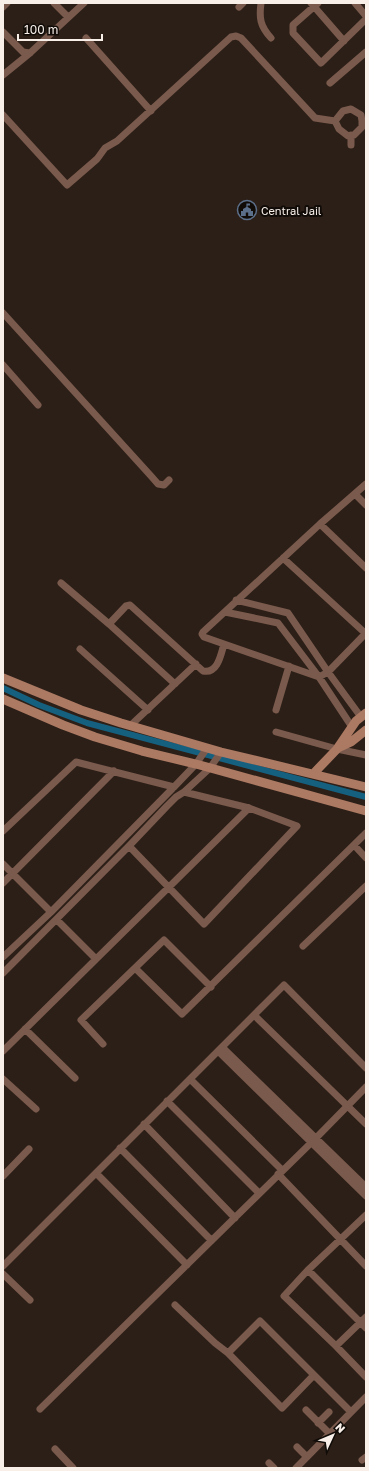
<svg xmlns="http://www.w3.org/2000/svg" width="369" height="1471" font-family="'Golos Text',sans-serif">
  <rect width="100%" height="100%" fill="#2c1f17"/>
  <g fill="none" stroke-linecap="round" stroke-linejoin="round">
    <path stroke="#16607f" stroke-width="6" d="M3,688L39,705L87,723L366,797"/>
    <path stroke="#7a5a4d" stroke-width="7" d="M54,3L68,17
      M261,3C259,18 260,26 271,38
      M311,3L344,41
      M318,3L293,25V33L321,63L366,19
      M355,3L366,16
      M3,7L7,3
      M239,7L243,3
      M3,32L23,52L30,53
      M86,38L151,111
      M3,75L30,53L84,3
      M330,83L366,52
      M3,115L67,185L97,159L105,148L117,141L231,37L236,36L241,38L315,118L335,121L343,111L351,109L361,115L362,121V127L354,135L348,136L339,129L335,121
      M351,145V135
      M3,313L151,476L158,484L164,485L169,480
      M3,365L38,405
      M366,484L320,524L203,632L202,634L204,637L319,677L328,672L366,633
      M355,494L366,505
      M320,524L366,568
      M283,558L365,633
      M61,583L109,624L175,684
      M236,600L288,613L328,672L361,717
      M225,612L278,623L319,677L352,727
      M109,624L126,606L130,605L203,671C218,674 221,654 224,644
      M80,649L148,710
      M276,710L289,666
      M131,725L196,664
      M276,732L337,749L366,755
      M3,831L76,762L174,787
      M354,845L366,858
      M129,846L204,924L297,826L249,808L184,792
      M3,864L51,912
      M3,883L114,771
      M57,920L96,959
      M303,946L366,886
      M3,957L51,912L174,787L196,764L207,748
      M135,968L182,1014L366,833
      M3,973L129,846L167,806L176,797L184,792L210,768L221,752
      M254,1015L366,1124
      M25,1029L75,1078
      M103,1044L81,1020L164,940L211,987
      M222,1047L366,1187
      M3,1051L249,808
      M218,1051L366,1196
      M3,1079L36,1109
      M190,1079L282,1170
      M167,1101L259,1193
      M144,1124L235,1218
      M120,1148L211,1240
      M96,1173L187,1265
      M278,1174L366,1266
      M3,1176L29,1149
      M366,1215L308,1270L284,1296L336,1346L366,1317
      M3,1266L284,985L366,1068
      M308,1270L366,1328
      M3,1274L30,1300
      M175,1305L215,1343L228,1353
      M336,1346L366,1377
      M314,1375L282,1408L228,1353L260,1321L351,1412
      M40,1409L317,1137L366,1087
      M306,1410L330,1434
      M318,1423L329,1412
      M297,1447L307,1457
      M55,1449L73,1468
      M362,1460L366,1457
      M269,1463L274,1468
      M296,1468L366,1397"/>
    <path stroke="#ac7963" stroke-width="9" d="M3,678L81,710L121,723L221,752L366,787
      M3,699L63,725L95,737L142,751L196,764L366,811
      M338,748L351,742L366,730
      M314,773L337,749L356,721L366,713"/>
  </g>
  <defs>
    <g id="civic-ring" transform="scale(1)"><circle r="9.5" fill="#100b07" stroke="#5c6f8a" stroke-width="1.5"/><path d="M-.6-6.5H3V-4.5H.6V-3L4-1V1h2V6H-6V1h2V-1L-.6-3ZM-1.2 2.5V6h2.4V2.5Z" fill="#5c6f8a"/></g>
  </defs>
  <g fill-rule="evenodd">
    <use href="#civic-ring" x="247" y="210"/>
  </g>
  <g text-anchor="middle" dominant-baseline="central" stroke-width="4" stroke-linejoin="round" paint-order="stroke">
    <g font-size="11" fill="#f8efe9" stroke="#100b07" text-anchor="start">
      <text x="261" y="210">Central Jail</text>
    </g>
  </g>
  <rect width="369" height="1471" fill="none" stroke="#f8efe9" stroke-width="8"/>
  <g transform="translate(333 1435) rotate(46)" stroke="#100b07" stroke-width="3" paint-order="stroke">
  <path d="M0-3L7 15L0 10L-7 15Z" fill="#f8efe9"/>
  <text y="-6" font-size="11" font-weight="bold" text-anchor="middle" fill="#f8efe9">N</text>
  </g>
  <path d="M18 34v6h84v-6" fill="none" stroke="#f8efe9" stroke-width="2"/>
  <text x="24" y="34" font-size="12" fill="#f8efe9" stroke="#100b07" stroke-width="3" paint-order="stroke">100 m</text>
</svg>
